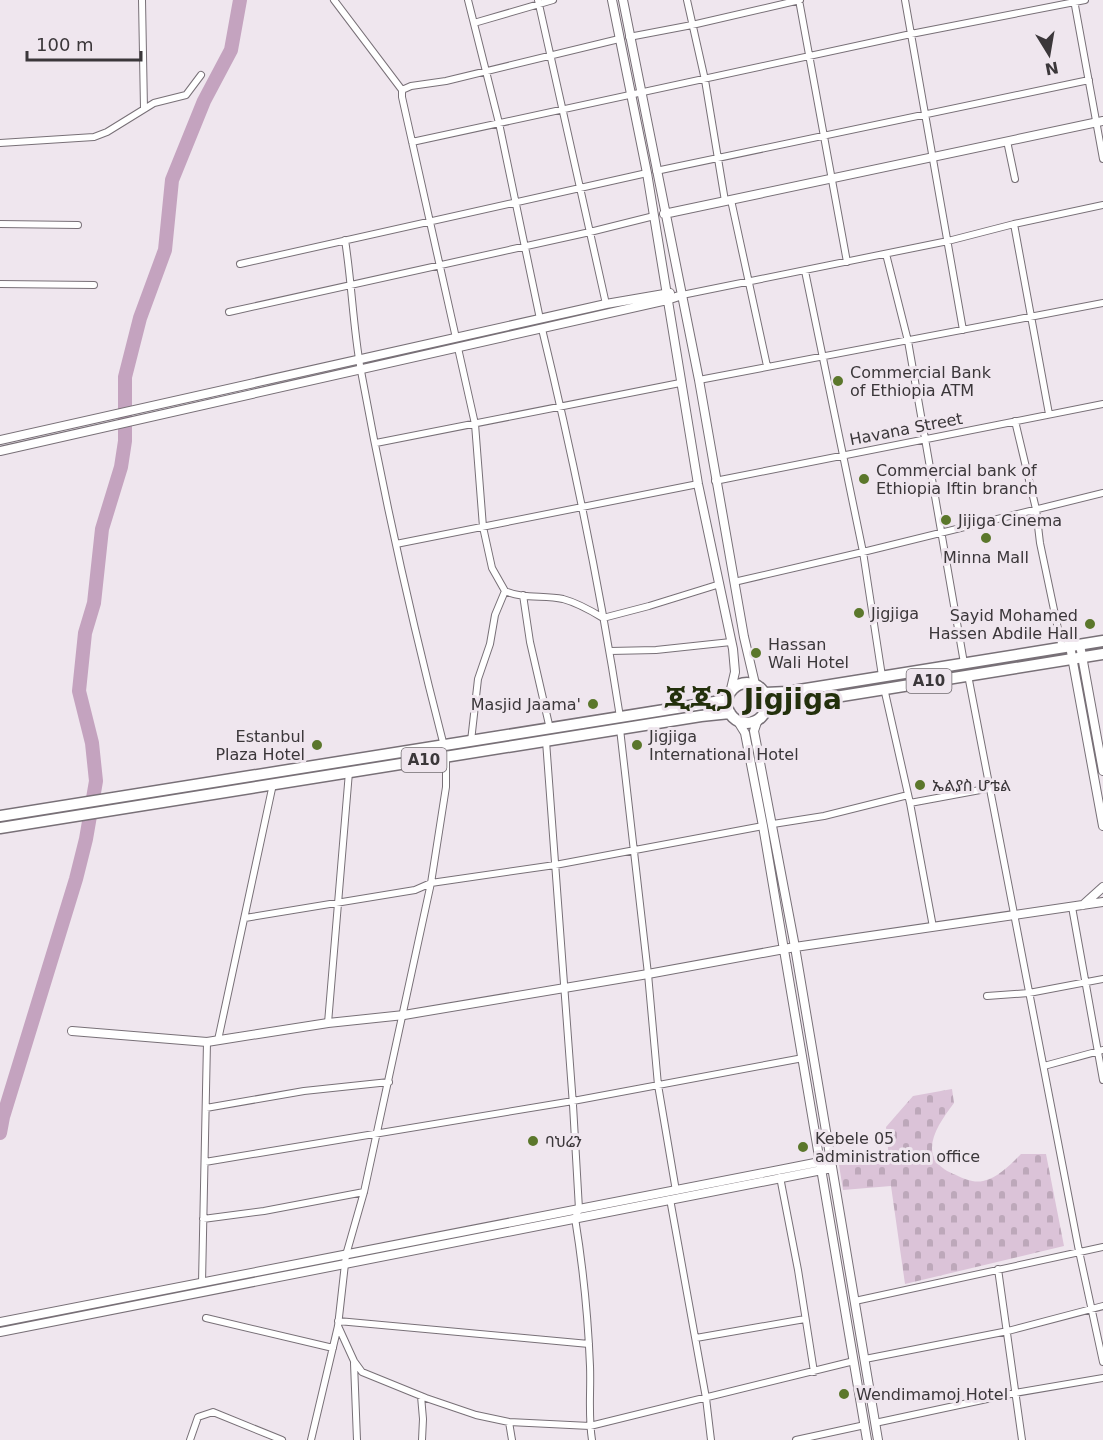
<svg xmlns="http://www.w3.org/2000/svg" width="1103" height="1440" font-family="'DejaVu Sans','Noto Sans Ethiopic',sans-serif">
  <defs>
    <pattern id="cemetery-stones" width="16" height="16" patternUnits="userSpaceOnUse" patternTransform="scale(1.5)"><rect width="16" height="16" fill="#dbc3d8"/><path d="M2 7V4a2 2 0 0 1 4 0v3zM10 15v-3a2 2 0 0 1 4 0v3z" fill="#bda8ba"/></pattern>
  </defs>
  <rect width="100%" height="100%" fill="#efe6ee"/>
  <path fill="url(#cemetery-stones)" d="M952,1089L954,1103C935,1128 915,1159 956,1175C964,1179 974,1183 983,1181C998,1178 1011,1164 1021,1154H1046L1064,1246L905,1284L891,1186L843,1190L839,1165L889,1159L886,1127L913,1096Z"/>
  <g fill="none" stroke-linecap="round" stroke-linejoin="round">
    <path stroke="#c4a3bf" stroke-width="14" d="M0,1133L3,1117L76,879L86,839L96,781L92,743L79,691L85,633L94,603L102,529L121,467L125,441V377L140,318L165,250L172,180L204,101L231,50L240,0"/>
    <g stroke="#787077" stroke-width="8">
      <path id="street" d="M142,0L144,109
        M334,0L402,90V97L456,338
        M468,0L499,123L540,319
        M538,0L606,304
        M687,0L705,80L725,201
        M799,0L847,262
        M905,0L963,330
        M1074,0L1103,159
        M474,23L553,0
        M629,37L692,25L800,0
        M402,90L411,86L446,81L619,39
        M1007,141L1015,179
        M412,142L911,34L1085,0
        M0,143L94,137L107,132L154,103L186,95L201,75
        M656,171L1089,80
        M731,200L767,366
        M0,224L78,225
        M1014,224L1049,414
        M345,240C352,284 353,328 361,371C384,497 412,622 444,746
        M886,254L908,341L964,663
        M240,264L647,173
        M805,271L863,552L882,676
        M0,284L94,285
        M682,295L948,241L1014,224L1103,205
        M229,312L590,232L654,216
        M542,329C573,457 600,587 620,717
        M458,348L475,424L483,527L492,568L505,591C522,599 544,595 563,599C578,603 590,610 603,618L649,606L720,584
        M699,380L1103,303
        M1015,421L1036,509L1040,543L1062,648
        M376,443L680,383
        M715,481L1103,404
        M396,544L698,484
        M734,582L863,552L1103,493
        M523,595L530,642L550,729
        M610,651L656,650L731,642
        M968,675L1079,1251L1103,1362
        M884,688L910,803L933,927
        M620,729L648,974L658,1085L676,1191
        M471,741L478,679L490,644L495,615L505,591
        M546,741L573,1105L579,1209L575,1218C583,1267 588,1316 590,1366C591,1391 588,1415 592,1440
        M910,803L991,788
        M773,824L824,816L908,795
        M1072,907L1103,1080
        M245,918L415,890L431,883L555,865L763,826
        M987,996L1029,993L1103,979
        M328,1023L349,772
        M218,1040L273,784
        M1044,1066L1103,1050
        M206,1108L304,1091L389,1082
        M205,1162L573,1101L803,1058
        M780,1177L798,1270L814,1372
        M670,1199L706,1398L711,1440
        M203,1219L264,1211L364,1192
        M998,1269L1022,1440
        M202,1283L207,1042
        M855,1301L1103,1247
        M206,1318L333,1348
        M338,1321L589,1344
        M338,1326L354,1361L362,1372L426,1398L476,1415L509,1422L590,1426L854,1361
        M696,1338L805,1319
        M865,1359L1008,1331L1103,1306
        M354,1363L357,1440
        M421,1396L423,1419L422,1440
        M509,1422L512,1440
        M875,1423L1015,1393L1103,1378
        M190,1440L198,1417L213,1412L282,1440
        M311,1440L338,1326L346,1255L364,1192L431,883L446,787V756
        M796,1440L865,1425"/>
    </g>
    <g stroke="#787077" stroke-width="10">
      <path id="secondary" d="M612,0L647,173L698,484L733,649L735,672L731,689
        M623,0L699,380L744,637L755,684
        M664,214L1103,121
        M0,440L606,304L670,293
        M0,451L667,300L682,295
        M1080,645L1103,771
        M1070,646L1103,826
        M758,719L754,731L795,947L878,1440
        M737,720L745,733L763,826L867,1440
        M1083,905L1103,887
        M72,1031L207,1042L328,1023L404,1015L648,974L795,947L1103,902
        M0,1322L830,1160
        M0,1332L832,1168"/>
    </g>
    <g stroke="#787077" stroke-width="13">
      <path id="highway" d="M727 703a20 20 0 1 1 40 0a20 20 0 1 1-40 0Z
        M765,693L787,692L1103,641
        M767,708L1103,654
        M0,816L727,700
        M0,828L701,716L730,713"/>
    </g>
    <use href="#street" stroke="#fff" stroke-width="6"/>
    <use href="#secondary" stroke="#fff" stroke-width="8"/>
    <use href="#highway" stroke="#fff" stroke-width="10"/>
  </g>
  <g fill="#5b772b" stroke="#efe6ee" stroke-width="2">
    <circle cx="838" cy="381" r="6"/>
    <circle cx="864" cy="479" r="6"/>
    <circle cx="946" cy="520" r="6"/>
    <circle cx="986" cy="538" r="6"/>
    <circle cx="859" cy="613" r="6"/>
    <circle cx="1090" cy="624" r="6"/>
    <circle cx="756" cy="653" r="6"/>
    <circle cx="593" cy="704" r="6"/>
    <circle cx="317" cy="745" r="6"/>
    <circle cx="637" cy="745" r="6"/>
    <circle cx="920" cy="785" r="6"/>
    <circle cx="533" cy="1141" r="6"/>
    <circle cx="803" cy="1147" r="6"/>
    <circle cx="844" cy="1394" r="6"/>
  </g>
  <g text-anchor="middle" dominant-baseline="central" stroke-width="6" stroke-linejoin="round" paint-order="stroke">
    <g fill="#efe6ee" stroke="#716c70" stroke-width="1.5">
      <rect x="906.5" y="669" width="45" height="24" rx="4.5"/>
      <rect x="401.5" y="748" width="45" height="24" rx="4.5"/>
    </g>
    <g font-size="15" font-weight="bold" fill="#3b373a">
      <text x="929" y="681">A10</text>
      <text x="424" y="760">A10</text>
    </g>
    <g font-size="16" fill="#3b373a" stroke="#efe6ee" text-anchor="start">
      <text x="850" y="372">Commercial Bank<tspan x="850" dy="18">of Ethiopia ATM</tspan></text>
      <text x="876" y="470">Commercial bank of<tspan x="876" dy="18">Ethiopia Iftin branch</tspan></text>
      <text x="958" y="520">Jijiga Cinema</text>
      <text x="986" y="557" text-anchor="middle">Minna Mall</text>
      <text x="871" y="613">Jigjiga</text>
      <text x="1078" y="615" text-anchor="end">Sayid Mohamed<tspan x="1078" dy="18">Hassen Abdile Hall</tspan></text>
      <text x="768" y="644">Hassan<tspan x="768" dy="18">Wali Hotel</tspan></text>
      <text x="581" y="704" text-anchor="end">Masjid Jaama'</text>
      <text x="305" y="736" text-anchor="end">Estanbul<tspan x="305" dy="18">Plaza Hotel</tspan></text>
      <text x="649" y="736">Jigjiga<tspan x="649" dy="18">International Hotel</tspan></text>
      <text x="932" y="785">ኤልያስ ሆቴል</text>
      <text x="815" y="1138">Kebele 05<tspan x="815" dy="18">administration office</tspan></text>
      <text x="545" y="1141">ባህሬን</text>
      <text x="856" y="1394">Wendimamoj Hotel</text>
    </g>
    <g font-size="16" fill="#3b373a" stroke="#efe6ee">
      <text transform="translate(906 429) rotate(-11)">Havana Street</text>
    </g>
    <g font-size="28" font-weight="bold" fill="#23300c" stroke="#efe6ee">
      <text x="753" y="699">ጂጂጋ Jigjiga</text>
    </g>
  </g>
  <g transform="translate(1049 54) rotate(169)" stroke="#efe6ee" stroke-width="4.5" paint-order="stroke">
  <path d="M0-4.5L10 22L0 15L-10 22Z" fill="#3b373a"/>
  <text y="-9" font-size="16" font-weight="bold" text-anchor="middle" fill="#3b373a">N</text>
  </g>
  <path d="M27 51v9h114v-9" fill="none" stroke="#3b373a" stroke-width="3"/>
  <text x="36" y="51" font-size="18" fill="#3b373a" stroke="#efe6ee" stroke-width="4.5" paint-order="stroke">100 m</text>
</svg>
